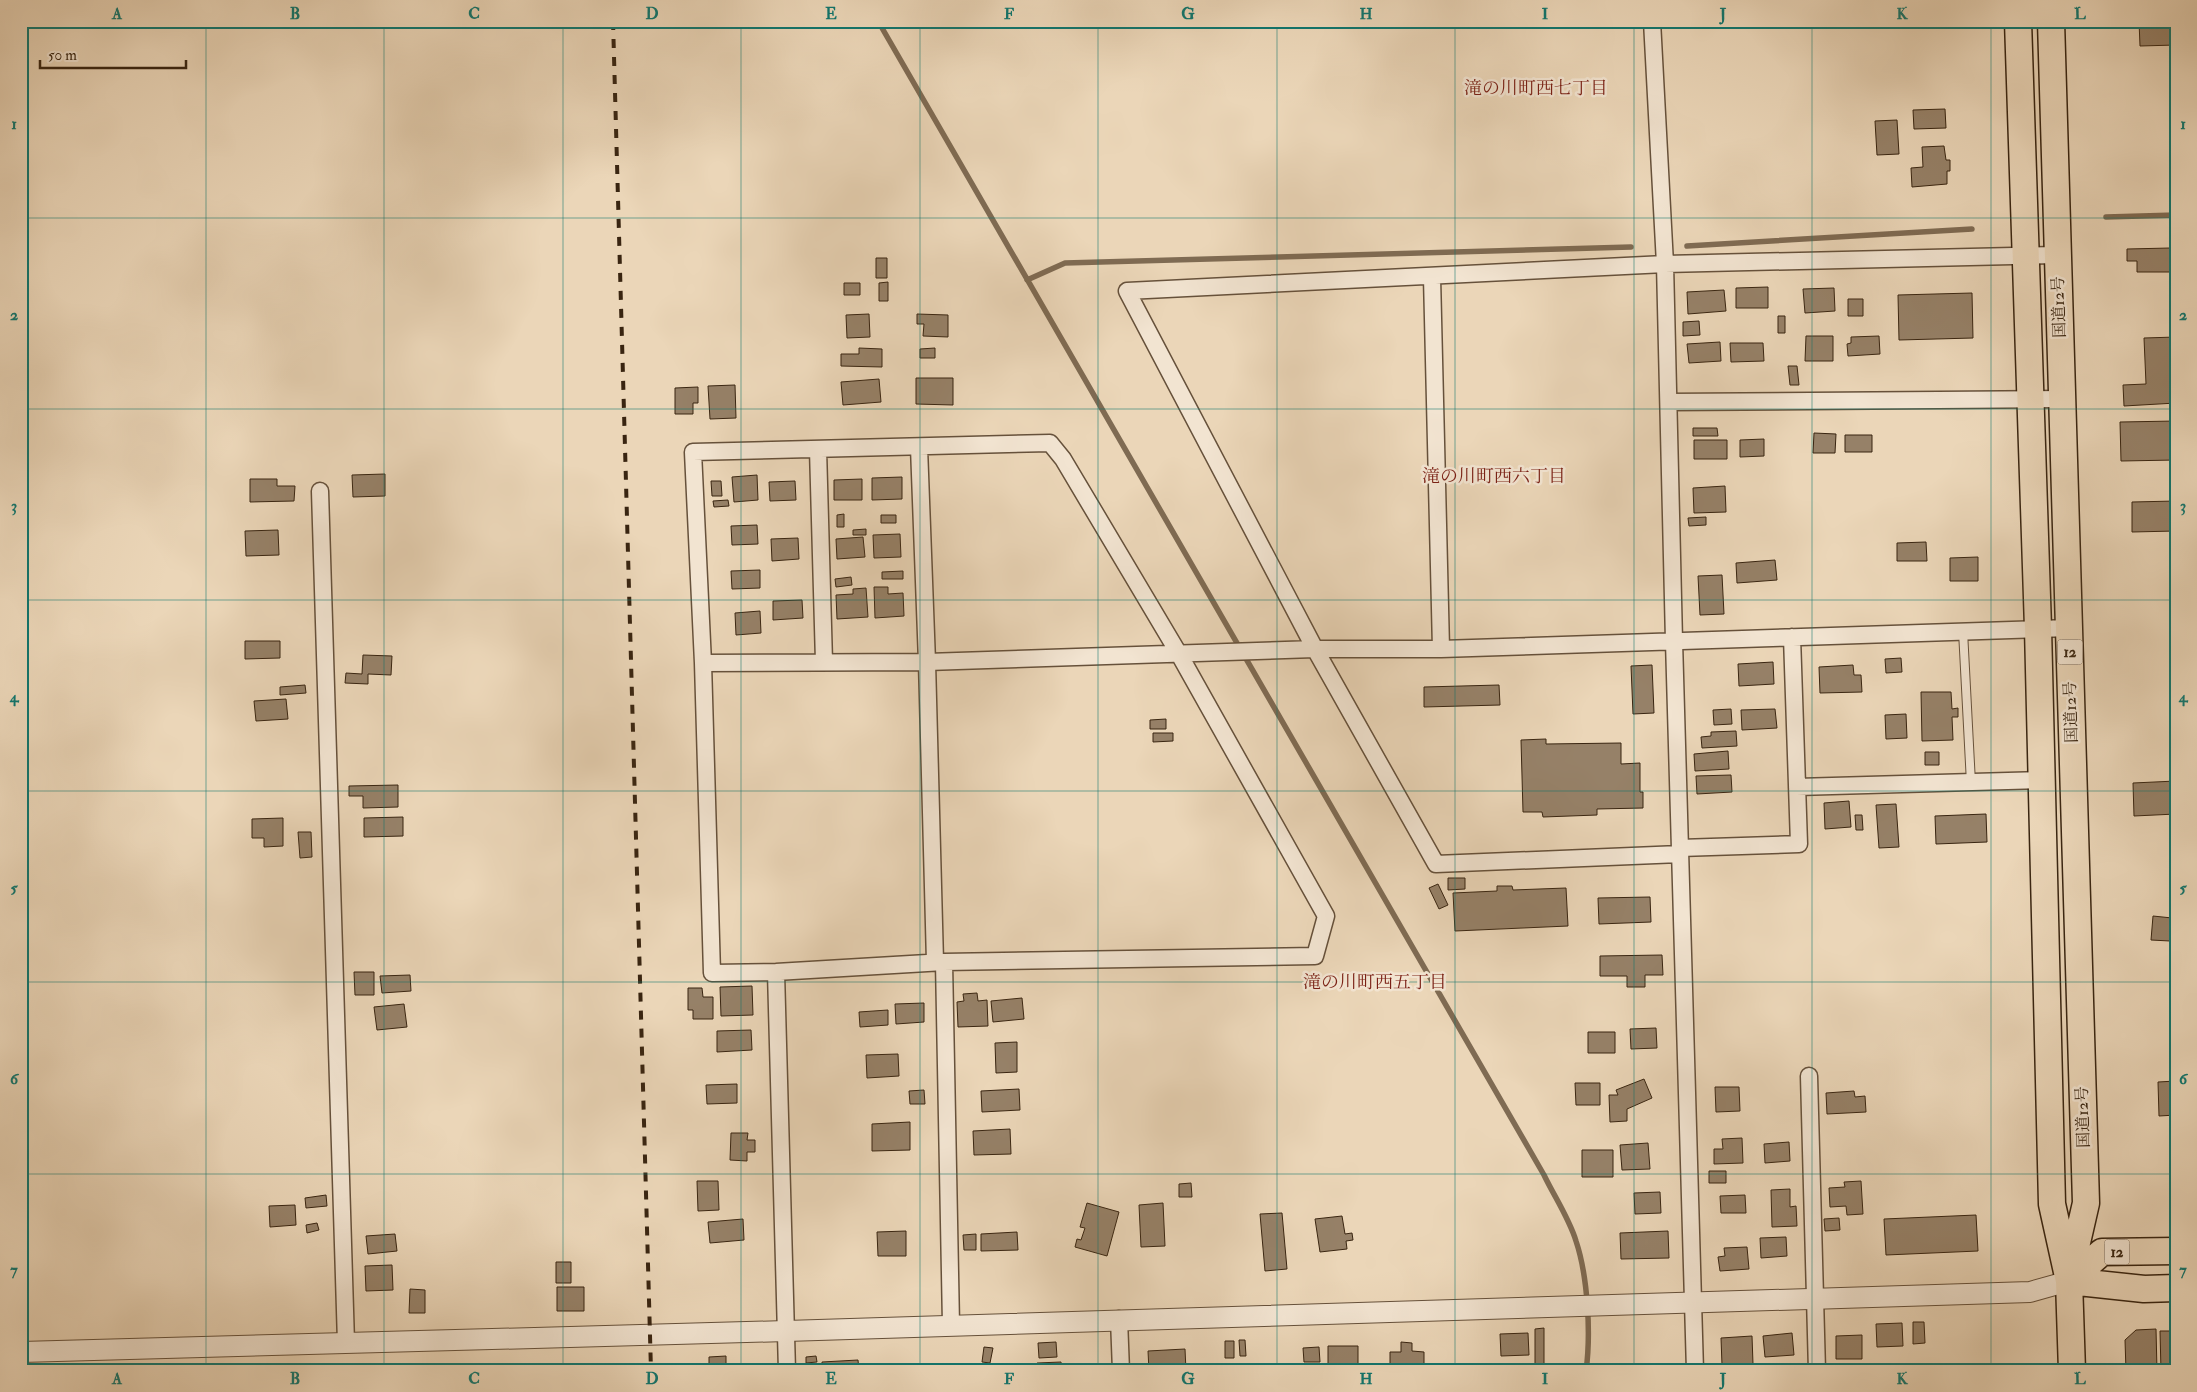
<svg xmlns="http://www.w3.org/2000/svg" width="2197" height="1392" font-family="'IM FELL Double Pica','Noto Serif JP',serif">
  <rect width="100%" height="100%" fill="#ebd6b8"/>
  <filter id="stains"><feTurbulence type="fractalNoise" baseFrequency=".004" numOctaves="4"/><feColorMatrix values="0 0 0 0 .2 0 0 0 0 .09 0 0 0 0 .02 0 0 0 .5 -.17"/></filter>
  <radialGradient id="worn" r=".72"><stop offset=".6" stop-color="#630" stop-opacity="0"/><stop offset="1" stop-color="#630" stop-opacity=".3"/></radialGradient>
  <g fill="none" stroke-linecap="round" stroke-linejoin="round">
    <path stroke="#7f6b53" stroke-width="5.5" d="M878,21L1544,1175C1554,1196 1569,1218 1576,1241C1588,1277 1591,1334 1586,1371
      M2106,217L2176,215
      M1687,246L1972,229
      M1027,280L1065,263L1631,247"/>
  </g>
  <path fill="#968168" stroke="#392511" d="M2139,21H2176V45L2140,46Z
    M1945,109L1946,128L1914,129L1913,110Z
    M1897,120L1899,154L1877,155L1875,121Z
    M1944,146L1946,160H1950V171H1947V184L1912,187L1911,168L1923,167L1922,147Z
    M2170,248V272H2137V261H2127V249Z
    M876,258H887V278H876Z
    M888,282V301H879V283Z
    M844,283H860V295H844Z
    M1768,287V308H1736V288Z
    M1834,288L1835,311L1805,313L1803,289Z
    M1724,290L1726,311L1688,314L1687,292Z
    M1972,293L1973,338L1899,340L1898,295Z
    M1848,299H1863V316H1848Z
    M869,314L870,337L847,338L846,315Z
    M917,314L948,315V337L923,336L924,324H917Z
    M1778,316H1785V333H1778Z
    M1699,321L1700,335L1683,336V322Z
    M1806,336H1833V361H1805Z
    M1879,336L1880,354L1848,356L1847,344L1851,343V337Z
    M2176,337V403L2124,406L2123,385L2146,384L2144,338Z
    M1720,342L1721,361L1689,363L1687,344Z
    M1730,343H1763L1764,361L1731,362Z
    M859,348L882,349V367L841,366V354H859Z
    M935,348V358H920V349Z
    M1788,366H1797L1799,385H1790Z
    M916,378H953V405L916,404Z
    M879,379L881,402L843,405L841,382Z
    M735,385L736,418L710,419L708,386Z
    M698,387V403H693V414H675V388Z
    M2176,421V460L2121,461L2120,422Z
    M1693,428H1717L1718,436H1693Z
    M1814,433L1836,434L1835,453H1813Z
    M1845,435H1872V452H1845Z
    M1764,439V456L1740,457V440Z
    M1694,440H1727V459H1694Z
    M385,474V496L353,497L352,475Z
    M757,475L758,500L734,502L732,477Z
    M902,477V499L872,500V478Z
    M250,479H277V486H295L294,501L250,502Z
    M862,479V500H834V480Z
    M711,481H721L722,496H712Z
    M795,481L796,500L770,501L769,482Z
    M1725,486L1726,512L1694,513L1693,488Z
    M728,500L729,506L714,507L713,501Z
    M2176,501V531L2132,532V502Z
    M844,514V527H837V515Z
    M881,515H896V523H881Z
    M1706,517V525L1689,526L1688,518Z
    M757,525L758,544L732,545L731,526Z
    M866,529V535H853V530Z
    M278,530L279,555L246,556L245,531Z
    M900,534L901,557L874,558L873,535Z
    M863,537L865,557L837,559L836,539Z
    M798,538L799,559L772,561L771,539Z
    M1926,542L1927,561H1897V543Z
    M1978,557V581H1950V558Z
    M1775,560L1777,580L1737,583L1736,563Z
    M760,570V588L732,589L731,571Z
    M903,571V579H882V572Z
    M1722,575L1724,614L1700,615L1698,576Z
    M851,577L852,585L836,587L835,579Z
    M874,587H888V594L903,593L904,616L875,618Z
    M866,588L868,617L837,619L836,595L853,594V589Z
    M802,600L803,618L773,620V601Z
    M760,611L761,633L736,635L735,613Z
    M245,641H280V658L245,659Z
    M363,655L392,656L391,675L368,674V684L345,683L346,673L362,674Z
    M1901,658L1902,672L1886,673L1885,659Z
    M1773,662L1774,684L1739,686L1738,664Z
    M1652,665L1654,713L1633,714L1631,666Z
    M1853,665L1854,675H1861L1862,692L1820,693L1819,667Z
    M305,685L306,693L280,695V687Z
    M1499,685L1500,705L1424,707V687Z
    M1921,692H1951L1952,709L1958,708V717H1952L1953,740L1922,741Z
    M286,699L288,719L256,721L254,701Z
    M1731,709L1732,724L1714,725L1713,710Z
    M1775,709L1777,728L1742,730L1741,710Z
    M1906,714L1907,738L1886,739L1885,715Z
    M1166,719V729H1150V720Z
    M1736,731L1737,746L1702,748L1701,737L1711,736V732Z
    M1153,733H1173V741L1153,742Z
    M1546,739V744L1621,743V764L1640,763V792H1643V808L1597,809V815L1543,817L1542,812H1523L1521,740Z
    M1728,751L1729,769L1695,771L1694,754Z
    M1925,752H1939V765H1925Z
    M1731,775L1732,792L1697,794L1696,776Z
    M2176,781V814L2134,816L2133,783Z
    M398,785V807L363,808V796H349V786Z
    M1849,801L1851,827L1825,829L1824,803Z
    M1896,804L1899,847L1879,848L1876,805Z
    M1986,814L1987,842L1936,844L1935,816Z
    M1855,815H1862L1863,830H1856Z
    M403,817V836L364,837V818Z
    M283,818V846L264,847V838H252V819Z
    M298,832H311L312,857L300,858Z
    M1448,878H1465V889L1448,890Z
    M1438,884L1448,905L1439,909L1429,888Z
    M1497,886H1512L1513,890L1566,888L1568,926L1455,931L1453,893L1497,891Z
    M1650,897L1651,922L1599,924L1598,898Z
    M2153,916L2172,918L2170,941L2151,940Z
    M1662,955L1663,975H1645V987H1627V976H1600V956Z
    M354,972H374V995H355Z
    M410,975L411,991L382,993L380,976Z
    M752,986L753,1015L721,1016L720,987Z
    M688,988H702L703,997H713V1019H693V1010H688Z
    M977,993L978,1001L987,1000L988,1026L958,1027L957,1002L964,1001L963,994Z
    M1022,998L1024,1019L993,1022L991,1001Z
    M924,1003V1022L896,1024L895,1004Z
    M404,1004L407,1027L377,1030L374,1007Z
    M888,1010V1025L860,1027L859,1012Z
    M1656,1028L1657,1048L1631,1049L1630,1029Z
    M751,1030L752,1050L717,1052V1031Z
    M1588,1032H1615V1053H1588Z
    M1017,1042V1072L996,1073L995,1043Z
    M898,1054L899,1076L867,1078L866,1055Z
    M1644,1079L1652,1098L1627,1109V1121L1610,1122L1609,1095H1618L1616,1090Z
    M2176,1081V1115L2159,1116L2158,1082Z
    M1575,1083H1600V1105H1576Z
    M737,1084V1103L707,1104L706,1085Z
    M1715,1087H1739L1740,1111L1716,1112Z
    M1019,1089L1020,1110L982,1112L981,1091Z
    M924,1090L925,1104H910L909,1091Z
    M1854,1091L1855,1097L1865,1096L1866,1112L1827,1114L1826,1093Z
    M910,1122V1150L872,1151V1124Z
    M1010,1129L1011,1154L974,1155L973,1131Z
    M731,1133H748L747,1140H755V1152H747V1161L730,1160Z
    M1742,1138L1743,1163L1714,1164V1149H1723L1722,1139Z
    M1789,1142L1790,1161L1765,1163L1764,1144Z
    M1648,1143L1650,1169L1622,1170L1620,1145Z
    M1582,1150H1613V1177H1582Z
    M1709,1171H1726V1183H1709Z
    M697,1181H718L719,1210L698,1211Z
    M1861,1181L1863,1214L1847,1215L1846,1206L1830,1207L1829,1188L1845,1187L1844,1182Z
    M1191,1183L1192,1197H1179V1184Z
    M1790,1189V1207L1796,1206L1797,1226L1772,1227L1771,1190Z
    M1660,1192L1661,1213L1635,1214L1634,1193Z
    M326,1195L327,1206L306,1208L305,1198Z
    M1745,1195L1746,1213H1721L1720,1196Z
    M1087,1203L1119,1212L1107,1256L1075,1247L1077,1239L1081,1240L1085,1228L1080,1227Z
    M1163,1203L1165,1246L1141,1247L1139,1205Z
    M295,1205L296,1225L270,1227L269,1206Z
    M1282,1213L1287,1269L1265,1271L1260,1214Z
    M1976,1215L1978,1251L1886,1255L1884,1219Z
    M1342,1216L1345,1234L1352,1233L1353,1240L1346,1241L1347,1249L1320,1252L1315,1219Z
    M1839,1218L1840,1230L1825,1231L1824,1219Z
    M743,1219L744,1240L710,1243L708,1222Z
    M317,1223L319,1230L307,1233L306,1225Z
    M906,1231V1256H878L877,1232Z
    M1668,1231L1669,1258L1621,1259L1620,1233Z
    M1017,1232L1018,1250L981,1251V1234Z
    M395,1234L397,1251L368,1254L366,1236Z
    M976,1234V1250H964L963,1235Z
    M1786,1237L1787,1256L1761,1258L1760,1238Z
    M1747,1247L1749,1269L1720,1271L1718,1257L1725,1256L1724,1248Z
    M556,1262H571V1283H556Z
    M392,1265L393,1290L366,1291L365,1266Z
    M557,1287H584V1311H557Z
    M410,1289L425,1290V1313H409Z
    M1913,1322H1924L1925,1343L1913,1344Z
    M1902,1323L1903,1346L1877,1347L1876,1324Z
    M1544,1328V1366H1535V1329Z
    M2156,1329L2157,1371H2126L2125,1340L2136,1330Z
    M2160,1331H2176V1371H2161Z
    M1528,1333L1529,1355L1501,1356L1500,1334Z
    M1792,1333L1794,1355L1765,1357L1763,1336Z
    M1862,1335V1359H1836V1336Z
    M1752,1336L1753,1364L1722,1365L1721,1338Z
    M1239,1340H1245L1246,1356H1240Z
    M1225,1341H1234V1358H1225Z
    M1056,1342L1057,1357L1039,1358L1038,1343Z
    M1401,1342L1412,1343V1351L1424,1352V1371H1390V1352H1401Z
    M1328,1346H1358V1371H1328Z
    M984,1347L993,1348L990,1363L982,1362Z
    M1319,1347L1320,1362H1304L1303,1348Z
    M1185,1349L1186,1371H1149L1148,1351Z
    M726,1356V1371H709V1357Z
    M816,1356L817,1362L806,1363V1357Z
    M858,1360L859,1371H822V1362Z
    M1061,1362L1062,1371H1038L1037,1363Z
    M1251,1365H1261V1370L1266,1371H1239L1252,1370Z"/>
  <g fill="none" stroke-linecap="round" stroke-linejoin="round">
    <g stroke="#66513b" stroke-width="10">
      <path id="service" d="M1963,631L1971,783"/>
    </g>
    <g stroke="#66513b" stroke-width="19">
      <path id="minor" d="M1652,21L1665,264L1674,641L1695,1371
        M1432,277L1441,649
        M1669,402L2062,399
        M1050,443L1063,459L1179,654L1326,916L1315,956L944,962L776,972L712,973L703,663L693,452Z
        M919,447L927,662L935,962
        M818,449L824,662
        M320,491L346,1343
        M703,663L927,662L1315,649H1441L2069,628
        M1797,787L2042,780
        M1680,848L1799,844L1792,637
        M1680,854L1436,864L1315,649L1127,291L1665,264L2058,255
        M944,962L951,1325
        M776,972L787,1371
        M1809,1076L1817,1371
        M1119,1319L1121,1371"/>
    </g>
    <g stroke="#66513b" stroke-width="22">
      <path id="tertiary" d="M21,1352L786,1331L2030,1292L2069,1281"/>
    </g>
    <g stroke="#392511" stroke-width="29">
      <path id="trunk" d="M2018,21L2038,628L2052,1204L2069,1281L2072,1371
        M2051,21L2086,1203L2070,1273
        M2069,1281L2102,1252L2176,1251
        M2069,1281L2144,1289L2176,1288"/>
    </g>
    <use href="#service" stroke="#f2e4d1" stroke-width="8"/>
    <use href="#minor" stroke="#f2e4d1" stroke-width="16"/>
    <use href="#tertiary" stroke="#f2e4d1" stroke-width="20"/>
    <use href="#trunk" stroke="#ebd6b8" stroke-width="26"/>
    <path stroke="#392511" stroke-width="4" stroke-dasharray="9 9" stroke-linecap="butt" d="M613,21L651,1371"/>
  </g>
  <path fill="none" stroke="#0f766e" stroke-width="1" stroke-opacity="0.55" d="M206,21V1371M384,21V1371M563,21V1371M741,21V1371M920,21V1371M1098,21V1371M1277,21V1371M1455,21V1371M1634,21V1371M1812,21V1371M1991,21V1371M21,218H2176M21,409H2176M21,600H2176M21,791H2176M21,982H2176M21,1174H2176"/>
  <g text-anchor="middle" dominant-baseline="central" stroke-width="5" stroke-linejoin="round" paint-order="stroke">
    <g fill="#f2e4d1" stroke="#705e4b" stroke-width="1">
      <rect x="2057.5" y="639.5" width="25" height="25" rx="4"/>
      <rect x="2104.5" y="1239.5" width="25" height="25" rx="4"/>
    </g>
    <g font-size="15" font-weight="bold" fill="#392511">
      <text x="2070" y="652">12</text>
      <text x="2117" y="1252">12</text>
    </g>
    <g font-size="16" fill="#392511" stroke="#f2e4d1">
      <text transform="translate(2059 307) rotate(-92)">国道12号</text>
      <text transform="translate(2071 712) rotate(-92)">国道12号</text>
      <text transform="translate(2083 1117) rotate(-92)">国道12号</text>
    </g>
    <g font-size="18" fill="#7a1f14" stroke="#f2e4d1">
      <text x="1536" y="88">滝の川町西七丁目</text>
      <text x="1494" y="476">滝の川町西六丁目</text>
      <text x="1375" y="982">滝の川町西五丁目</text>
    </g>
  </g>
  <rect width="2197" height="1392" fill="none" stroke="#ebd6b8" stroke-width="55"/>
  <path d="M40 60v8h146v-8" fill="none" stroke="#392511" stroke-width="2.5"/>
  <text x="48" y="60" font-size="15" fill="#392511" stroke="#f2e4d1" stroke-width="4" paint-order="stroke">50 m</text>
  <rect x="28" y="28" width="2142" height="1336" fill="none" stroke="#0f766e" stroke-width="2"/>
  <g font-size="16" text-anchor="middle" font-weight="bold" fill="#0f766e">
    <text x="117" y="19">A</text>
    <text x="295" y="19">B</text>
    <text x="474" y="19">C</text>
    <text x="652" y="19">D</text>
    <text x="831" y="19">E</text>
    <text x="1009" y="19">F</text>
    <text x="1188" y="19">G</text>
    <text x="1366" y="19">H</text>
    <text x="1545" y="19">I</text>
    <text x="1723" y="19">J</text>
    <text x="1902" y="19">K</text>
    <text x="2080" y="19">L</text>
    <text x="14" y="129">1</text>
    <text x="2183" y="129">1</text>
    <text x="14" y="320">2</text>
    <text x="2183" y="320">2</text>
    <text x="14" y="511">3</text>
    <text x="2183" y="511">3</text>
    <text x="14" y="702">4</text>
    <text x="2183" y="702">4</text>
    <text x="14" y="893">5</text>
    <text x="2183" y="893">5</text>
    <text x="14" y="1084">6</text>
    <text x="2183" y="1084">6</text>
    <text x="14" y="1275">7</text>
    <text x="2183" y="1275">7</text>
    <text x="117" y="1384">A</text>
    <text x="295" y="1384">B</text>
    <text x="474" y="1384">C</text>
    <text x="652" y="1384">D</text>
    <text x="831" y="1384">E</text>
    <text x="1009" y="1384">F</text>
    <text x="1188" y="1384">G</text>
    <text x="1366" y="1384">H</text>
    <text x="1545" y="1384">I</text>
    <text x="1723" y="1384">J</text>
    <text x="1902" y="1384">K</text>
    <text x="2080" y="1384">L</text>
  </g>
  <rect width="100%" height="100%" filter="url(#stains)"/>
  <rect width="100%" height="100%" fill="url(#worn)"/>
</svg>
